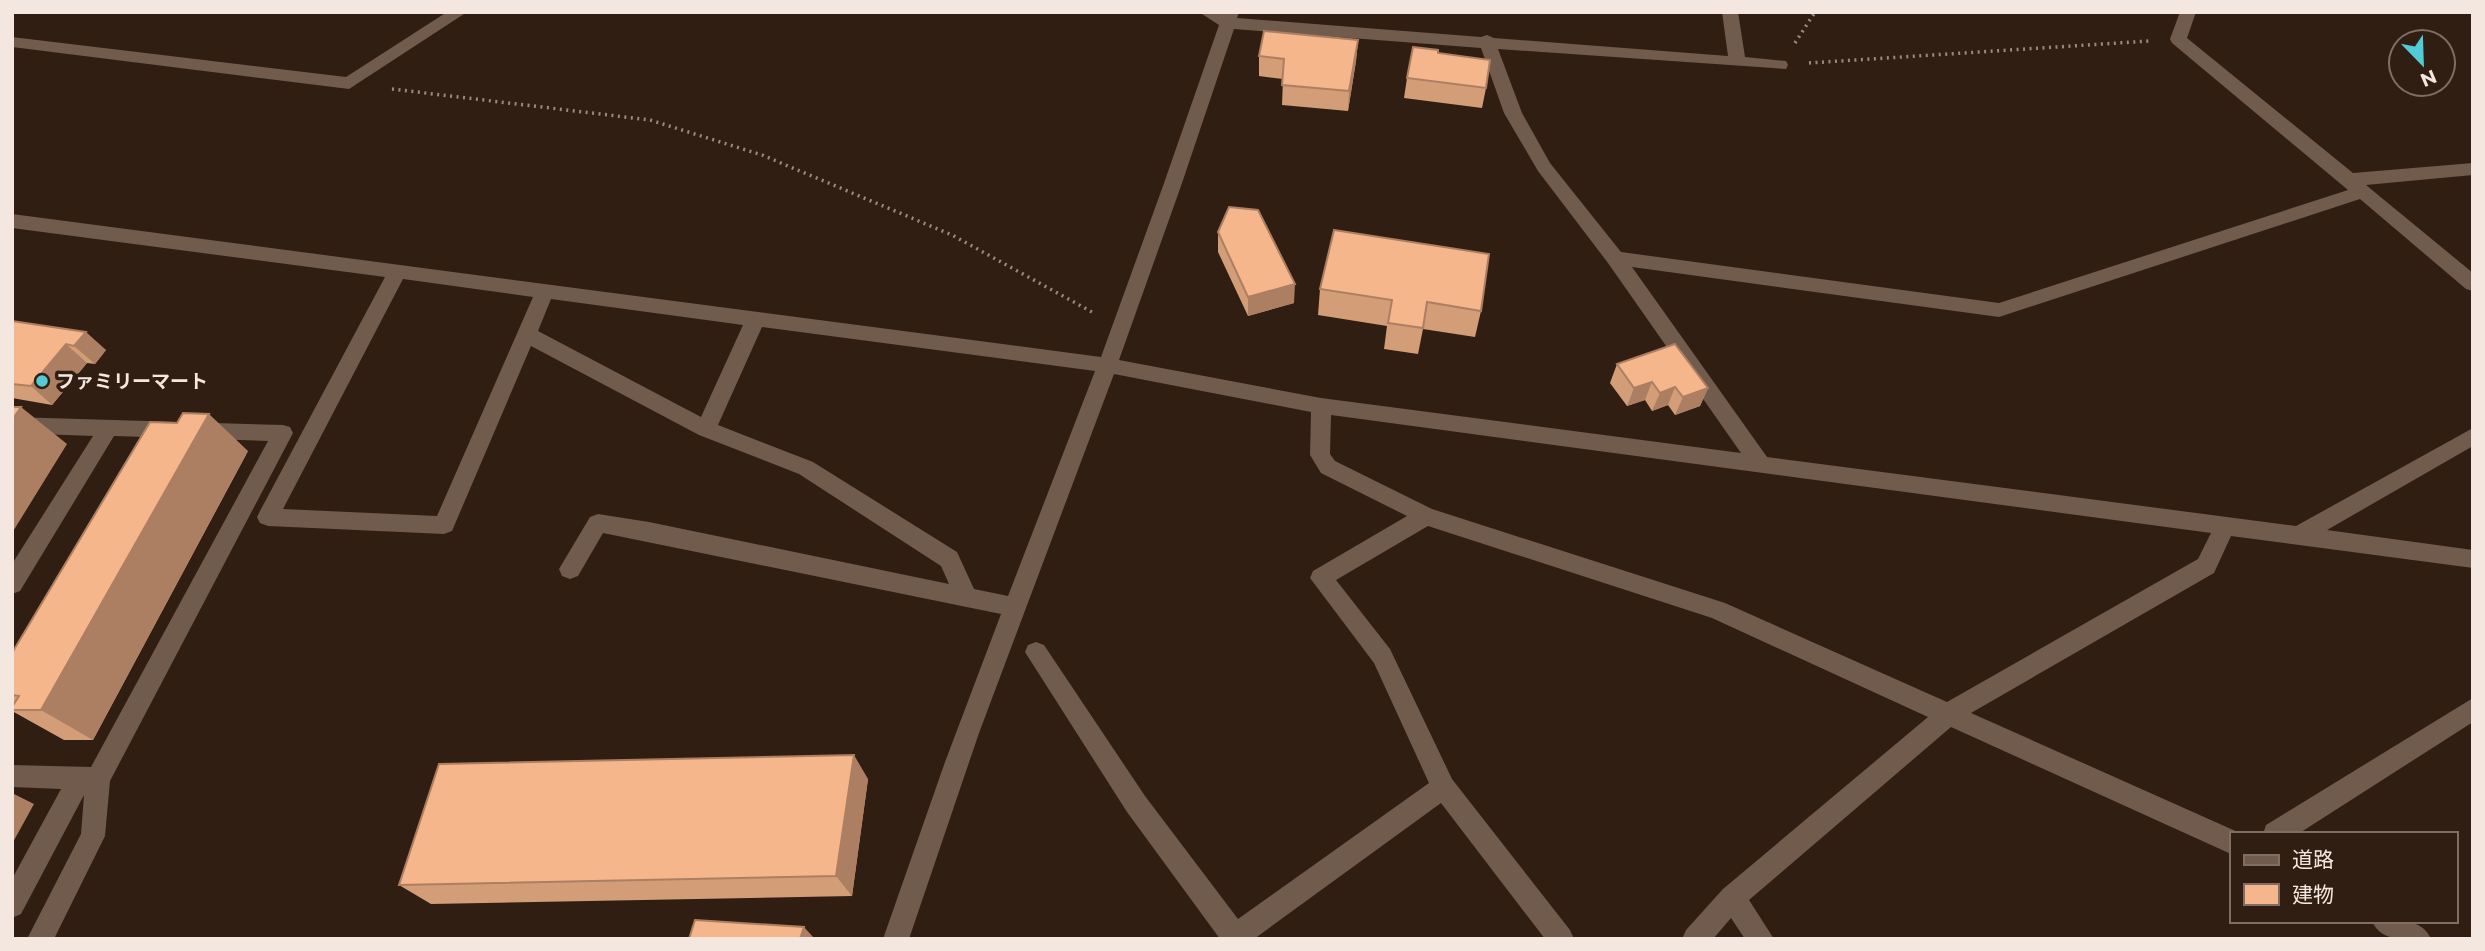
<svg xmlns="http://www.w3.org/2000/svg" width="2485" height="951" font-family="Montserrat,'Noto Sans JP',sans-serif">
  <rect width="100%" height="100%" fill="#301e12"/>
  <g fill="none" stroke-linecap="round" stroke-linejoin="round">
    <path stroke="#998a80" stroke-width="3.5" stroke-dasharray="2 4.5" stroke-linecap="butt" d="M1795,43L1815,12
      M1809,63L2149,41
      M392,89L650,120L762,155L952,235L1092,312"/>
    <path fill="#705b4d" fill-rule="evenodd" d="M447,12H467L349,89L12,47V37L346,77Z
      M1199,12H1239L1237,18L1481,37L1487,35L1494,38L1728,56L1722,12H1738L1745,57L1786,61L1788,65L1786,69L1498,49L1522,113L1550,163L1621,252L1999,303L2348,190L2172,43L2170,39L2180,12H2196L2187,38L2353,173L2473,163V175L2366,185L2473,273V291L2466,289L2360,199L1999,317L1632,267L1767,457L2296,526L2473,428V446L2327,530L2473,550V568L2231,536L2214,573L1971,713L2240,833L2231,834V854L1951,727L1749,900L1774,939H1745L1731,918L1713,939H1682L1686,930L1723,889L1928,717L1712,618L1428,526L1336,580L1390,649L1452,779L1570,930L1574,939H1545L1441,803L1254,939H1220L1127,812L1025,652L1028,645L1036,642L1044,645L1145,796L1238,919L1429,783L1374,663L1310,578L1313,571L1407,516L1321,473L1310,455L1311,412L1114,374L979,733L909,939H883L945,762L1001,614L603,533L578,576L570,579L562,576L559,569L590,517L598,514L649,522L949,584L941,566L799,474L699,435L531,346L452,531L444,534L268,526L260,523L257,517L260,511L385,277L12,228V214L1101,357L1163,186L1219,25ZM1234,29L1481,48L1504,113L1538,171L1608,263L1741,453L1321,398L1119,360L1181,186ZM403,279L533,297L437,516L283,509ZM551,299L743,325L701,417L538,331ZM762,327L1095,371L1008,596L974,589L957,552L813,462L718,425ZM1331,415L2211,533L2198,559L1947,702L1725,603L1432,509L1335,461L1330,454Z
      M12,417L283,425L290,427L293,433L110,781L105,836L54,939H27L81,834L84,795L21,914L12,918V879L61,789L12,787V765L91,767L268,441L114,436L20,591L12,594V564L93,436L12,433Z
      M2473,698V722L2298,834H2263L2266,825Z
      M2372,921C2393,921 2421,916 2431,939C2410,939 2382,944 2372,921Z"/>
  </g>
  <path fill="#d39d78" d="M1358,40L1356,61L1348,111L1282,105L1283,79L1259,76V56Z
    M1438,53L1486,88L1482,108L1404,98L1407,78Z
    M1334,230L1481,311L1475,337L1423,329L1418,354L1384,349L1387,326L1318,315L1320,289Z
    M1218,232L1294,303L1248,316L1218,252Z
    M12,321L106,350L95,364L87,363L52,405L12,398Z
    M1617,364L1708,388L1700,406L1675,415L1668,405L1652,411L1645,400L1627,406L1610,383Z
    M248,451L93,740H64L12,711V653Z
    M868,779L852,896L431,904L399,885Z"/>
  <path fill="#ac7f62" d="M1358,40L1356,61L1348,111L1349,91Z
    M1295,284L1294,303L1248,316V297Z
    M86,332L106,350L95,364L74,346Z
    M66,344L87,363L52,405L31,386Z
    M1652,382L1645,400L1627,406L1634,388Z
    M1675,387L1668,405L1652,411L1660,393Z
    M1708,388L1700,406L1675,415L1683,397Z
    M21,407L67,444L12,533V420Z
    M209,414L248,451L93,740L41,710Z
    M854,755L868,779L852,896L836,876Z
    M12,793L34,804L12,844Z
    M804,927L814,938L813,939H800Z"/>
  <path fill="#f5b68c" stroke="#ac7f62" stroke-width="2" d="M1264,31L1358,40L1349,91L1282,85L1284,59L1259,56Z
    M1413,47L1438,50V53L1490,60L1486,88L1407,78Z
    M1229,207L1258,210L1295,284L1248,297L1218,232Z
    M1334,230L1489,254L1481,311L1427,302L1423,328L1388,323L1392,300L1320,289Z
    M12,321L86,332L74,346L66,344L31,386L12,384Z
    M1675,344L1708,388L1683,397L1675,387L1660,393L1652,382L1634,388L1617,364Z
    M12,407H21L12,420Z
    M183,413L209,414L41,710H12V707L19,696L12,695V653L150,422L177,423Z
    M854,755L836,876L399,885L439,764Z
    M695,920L804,927L800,939H689Z"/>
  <circle fill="#52cbd7" stroke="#301e12" stroke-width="2.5" cx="42" cy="381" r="7"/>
  <g text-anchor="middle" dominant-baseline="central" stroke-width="7" stroke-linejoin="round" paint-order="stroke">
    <g font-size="19" font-weight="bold" fill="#f4e7df" stroke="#301e12" text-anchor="start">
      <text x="56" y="381">ファミリーマート</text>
    </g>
  </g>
  <rect width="2485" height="951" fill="none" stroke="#f4e7df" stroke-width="28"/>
  <rect x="2230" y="832" width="228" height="91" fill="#301e12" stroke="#7e6e64" stroke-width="2"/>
  <rect x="2244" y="855" width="35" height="10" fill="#705b4d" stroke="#7e6e64" stroke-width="2"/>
  <text x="2292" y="867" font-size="21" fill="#f4e7df">道路</text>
  <rect x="2244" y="884" width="35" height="21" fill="#f5b68c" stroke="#7e6e64" stroke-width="2"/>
  <text x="2292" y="902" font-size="21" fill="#f4e7df">建物</text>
  <g transform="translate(2422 63) rotate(157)"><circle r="33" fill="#301e12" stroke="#7e6e64" stroke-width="2"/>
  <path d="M0-5L12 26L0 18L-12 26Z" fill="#52cbd7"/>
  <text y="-10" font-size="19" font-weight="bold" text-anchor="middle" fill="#f4e7df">N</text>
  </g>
</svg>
